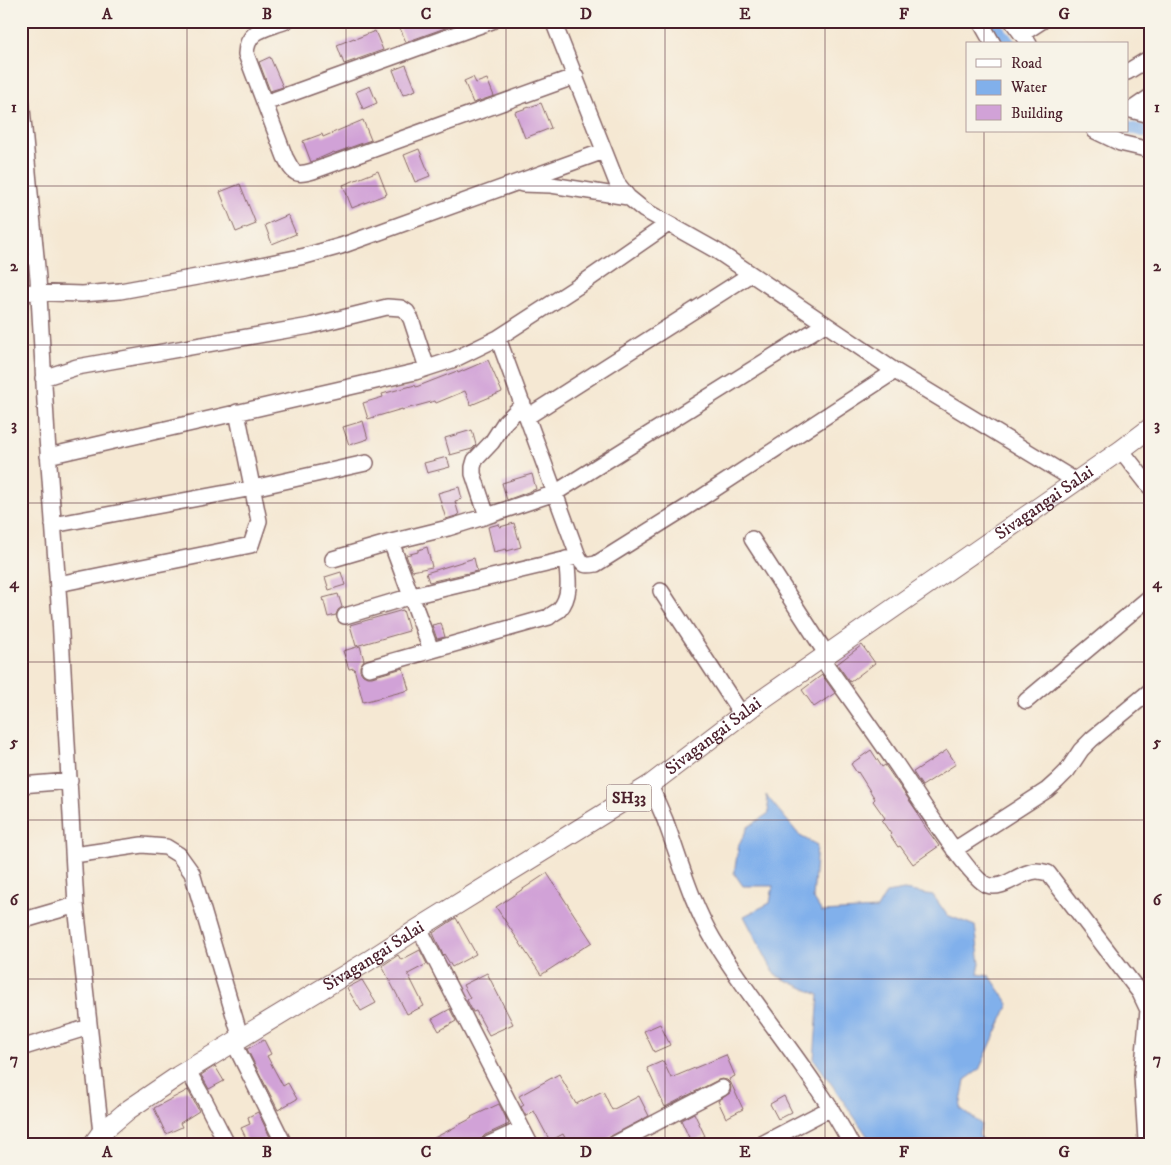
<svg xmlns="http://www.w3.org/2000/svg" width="1171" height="1165" font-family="'IM FELL DW Pica',serif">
  <rect width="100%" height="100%" fill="#f7f3e8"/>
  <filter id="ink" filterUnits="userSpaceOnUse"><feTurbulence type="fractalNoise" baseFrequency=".02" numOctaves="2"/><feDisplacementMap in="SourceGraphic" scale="10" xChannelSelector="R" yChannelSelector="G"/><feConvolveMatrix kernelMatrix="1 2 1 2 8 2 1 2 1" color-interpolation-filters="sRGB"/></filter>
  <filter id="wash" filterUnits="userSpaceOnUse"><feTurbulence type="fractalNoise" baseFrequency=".0096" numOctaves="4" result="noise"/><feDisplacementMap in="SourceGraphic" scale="20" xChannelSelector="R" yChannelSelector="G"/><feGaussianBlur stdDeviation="1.12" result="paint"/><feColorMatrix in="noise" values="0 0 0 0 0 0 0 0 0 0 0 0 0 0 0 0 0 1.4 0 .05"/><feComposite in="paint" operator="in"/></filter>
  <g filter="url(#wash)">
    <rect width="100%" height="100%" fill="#f5e8d3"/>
    <path fill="#81b0eb" stroke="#66688b" d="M766,795L800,836L817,845L813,898L822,912L877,909L886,893L904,890L933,895L947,915L975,926L980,963L978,974L990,976L1009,1004L979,1070L965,1080L960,1108L981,1124L979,1135L985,1144H873L814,1059L819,995L775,975L744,916L770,903L773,886H743L734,873L739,844L748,827L769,813Z"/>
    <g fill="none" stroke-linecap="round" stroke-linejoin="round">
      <path stroke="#81b0eb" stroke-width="12" d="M993,21L1010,44
        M1127,127L1150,133"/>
    </g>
    <g id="blocks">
      <path fill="#d1a2d7" d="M410,21H443L445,28L406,42L399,26Z
        M375,31L383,50L344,64L337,45L354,38L355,39Z
        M270,57L283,87L270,91L259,62Z
        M406,65L416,90L403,95L393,70Z
        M473,77L476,83L487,79L494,96L473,103L464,81Z
        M370,86L377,103L363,109L356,92Z
        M541,103L551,128L525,138L515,112Z
        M363,120L371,140L335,153L334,152L311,162L303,141L322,134L323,137Z
        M419,149L430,176L415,182L404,155Z
        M378,171L387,194L352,208L343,185Z
        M240,184L256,224L236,232L220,192Z
        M288,215L296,234L272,244L265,225Z
        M488,360L502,392L471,405L465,391L436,403L435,401L402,410V409L368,419L363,403L383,397L382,394L415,385L416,387L457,371L458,373Z
        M363,421L368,439L349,445L343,427Z
        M472,430L476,445L472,449L450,455L445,438Z
        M447,457L450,467L427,473L424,463Z
        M532,474L536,489L507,500L502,483Z
        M459,487L462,499L455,501L459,515L446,519L438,493Z
        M514,523L521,547L507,551L506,549L494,552L488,527L499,524L500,527Z
        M427,547L432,567L412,571L406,555L418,552V550Z
        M474,558L477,571L429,582L426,573Z
        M341,572L345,585L329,590L325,577Z
        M338,594L342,607L338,610L336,615L328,617L323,598Z
        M403,610L409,631L356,646L350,625Z
        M441,623L445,637L437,639L432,625Z
        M862,645L875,663L850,682L837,664Z
        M360,646L364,660L360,666V671L363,675L367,677H372L403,668L409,690L363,702L354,668L349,669L343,651Z
        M822,675L835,693L814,707L802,690Z
        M871,750L882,767L885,765L918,813L917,814L926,828L939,846L913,864L900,846L898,847L890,835L891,834L882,821L885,818L873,801L875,799L858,772L857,773L851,764Z
        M947,750L956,764L922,786L913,772Z
        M547,873L592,942L541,975L496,907Z
        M456,918L476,954L452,967L444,954L443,955L433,933Z
        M420,950L427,964L408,974L424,1006L407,1014L382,966L398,955L401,960Z
        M487,973L513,1024L489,1035L476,1011L473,1012L467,1000L470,998L463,985Z
        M362,980L376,1003L361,1011L347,988Z
        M450,1009L456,1021L439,1031L432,1019Z
        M660,1024L670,1045L654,1052L644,1031Z
        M264,1040L271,1054L267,1056L283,1086L288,1083L297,1099L278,1110L247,1049Z
        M726,1055L735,1076L729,1079L743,1109L726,1118L718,1101L730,1093L731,1088L730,1083L727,1080L722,1079L718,1080L665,1107L647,1068L663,1061L671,1078Z
        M215,1066L224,1081L209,1089L201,1075Z
        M559,1074L576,1104L603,1091L612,1110L639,1096L649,1116L611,1136L607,1139L606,1142L602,1144H568L563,1134L550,1141L534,1111L526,1116L521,1107L524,1105L519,1096Z
        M188,1090L199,1111L180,1123L182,1127L166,1134L154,1108Z
        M784,1096L792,1112L778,1119L770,1104Z
        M499,1104L509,1124L485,1135L481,1139L471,1144H423L472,1118L471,1117Z
        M258,1112L270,1137L255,1144H249L241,1128L250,1124L248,1117Z
        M694,1113L705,1136L691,1142L681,1120Z"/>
    </g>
  </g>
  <g filter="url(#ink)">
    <use href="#blocks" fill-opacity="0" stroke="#866566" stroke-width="1"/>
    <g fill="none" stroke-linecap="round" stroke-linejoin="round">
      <g stroke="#866566" stroke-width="18">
        <path id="minor" d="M286,21C266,29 247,29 246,54L285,157C294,174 294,176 313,171L576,76
          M553,21L617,183L628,197L644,210L717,251L895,371L1076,481
          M980,21L993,44
          M1012,21L1029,44
          M1022,34L1042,21
          M1127,72L1150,58
          M21,98L38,278L47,437L60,617L76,905L102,1142
          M265,103L492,21
          M1127,109L1150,115
          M1131,110L1150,97
          M1095,131L1120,143L1150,150
          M522,184L551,185L628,197
          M21,292L82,294L120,291L241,269L305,256L341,246L604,151
          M498,338L578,556C584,566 585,566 596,564L687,507L895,371
          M43,378L77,367L310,326L387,307L401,308L407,312L411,319L427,368
          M527,417L751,274
          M1121,450L1150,487
          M48,456L415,372L455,359L498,338L583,283L668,224
          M487,516L473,474V467L475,460L492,442L505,422L523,404
          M53,525L253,488L366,463
          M752,539L827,655
          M391,542L431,650
          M333,559L391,542L448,528L487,516L555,493L825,324
          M58,584L251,545L259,521L237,412
          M661,591L742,715
          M345,616L412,596L576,557
          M822,659C847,694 872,729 896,764C910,784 970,880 987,885C1004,891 1020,871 1037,871C1040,871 1044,872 1048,873L1140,993L1148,1010L1142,1076L1146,1141L1147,1144
          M369,668L549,617C552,614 556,612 559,610C572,596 568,576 566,559
          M1026,701L1150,597
          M21,785L70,781
          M650,785C655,797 660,808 665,820C680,860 691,902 713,939C756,1010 813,1071 851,1144
          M954,850L1047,790L1057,781L1067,771L1081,750L1092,739L1150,691
          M74,855L142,845L166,847L179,855L192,873L241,1039
          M21,921L76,905
          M419,928L530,1144
          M234,1043L284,1144
          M21,1048L89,1027
          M188,1071L205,1101L227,1144
          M489,1144L522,1129
          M615,1144L722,1088
          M762,1144L831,1108"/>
      </g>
      <g stroke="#866566" stroke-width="21">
        <g id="major">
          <path id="s1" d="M93,1144L101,1133L128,1110L178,1076L368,961L419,928L650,785L760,701L1121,450L1150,428"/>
        </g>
      </g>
      <use href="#minor" stroke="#fff" stroke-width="15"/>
      <use href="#major" stroke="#fff" stroke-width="19"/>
    </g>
  </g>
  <path fill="none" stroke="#4a1f2b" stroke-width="1" stroke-opacity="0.55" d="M187,21V1144M346,21V1144M506,21V1144M665,21V1144M825,21V1144M984,21V44M984,131V1144M21,186H1150M21,345H1150M21,503H1150M21,662H1150M21,820H1150M21,979H1150"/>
  <g text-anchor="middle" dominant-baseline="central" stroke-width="4" stroke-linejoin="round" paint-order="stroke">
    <rect fill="#f7f3e8" stroke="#7e5f64" stroke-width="1" x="606.5" y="784.5" width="45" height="27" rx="4"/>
    <g font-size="16" font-weight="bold" fill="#4a1f2b">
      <text x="629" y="798">SH33</text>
    </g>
    <g font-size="18" fill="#4a1f2b" stroke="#f7f3e8">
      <text stroke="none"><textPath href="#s1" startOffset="1149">Sivagangai Salai</textPath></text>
      <text stroke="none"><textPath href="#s1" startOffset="744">Sivagangai Salai</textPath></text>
      <text stroke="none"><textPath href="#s1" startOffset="339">Sivagangai Salai</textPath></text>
    </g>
  </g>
  <rect width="1171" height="1165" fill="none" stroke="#f7f3e8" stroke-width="55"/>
  <rect x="966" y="42" width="162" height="90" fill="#f7f3e8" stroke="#b29e9c"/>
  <rect x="976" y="59" width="25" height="8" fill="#ffffff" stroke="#b29e9c"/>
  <text x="1011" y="68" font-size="15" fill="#4a1f2b">Road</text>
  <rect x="976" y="80" width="25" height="15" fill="#81b0eb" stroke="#b29e9c"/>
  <text x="1011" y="92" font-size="15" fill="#4a1f2b">Water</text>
  <rect x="976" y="105" width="25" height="15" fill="#d1a2d7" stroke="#b29e9c"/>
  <text x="1011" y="118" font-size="15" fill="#4a1f2b">Building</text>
  <rect x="28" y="28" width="1116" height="1110" fill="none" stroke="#4a1f2b" stroke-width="2"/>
  <g font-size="16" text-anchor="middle" font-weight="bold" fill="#4a1f2b">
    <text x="107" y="19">A</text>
    <text x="267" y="19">B</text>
    <text x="426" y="19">C</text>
    <text x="586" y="19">D</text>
    <text x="745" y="19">E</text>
    <text x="904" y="19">F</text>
    <text x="1064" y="19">G</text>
    <text x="14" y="112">1</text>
    <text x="1157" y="112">1</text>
    <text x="14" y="271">2</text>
    <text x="1157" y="271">2</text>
    <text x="14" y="430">3</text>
    <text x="1157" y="430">3</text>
    <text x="14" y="588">4</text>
    <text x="1157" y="588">4</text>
    <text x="14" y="747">5</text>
    <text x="1157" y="747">5</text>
    <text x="14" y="905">6</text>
    <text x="1157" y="905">6</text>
    <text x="14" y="1064">7</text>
    <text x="1157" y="1064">7</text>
    <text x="107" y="1157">A</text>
    <text x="267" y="1157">B</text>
    <text x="426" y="1157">C</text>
    <text x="586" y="1157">D</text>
    <text x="745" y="1157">E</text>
    <text x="904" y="1157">F</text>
    <text x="1064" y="1157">G</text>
  </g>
</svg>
